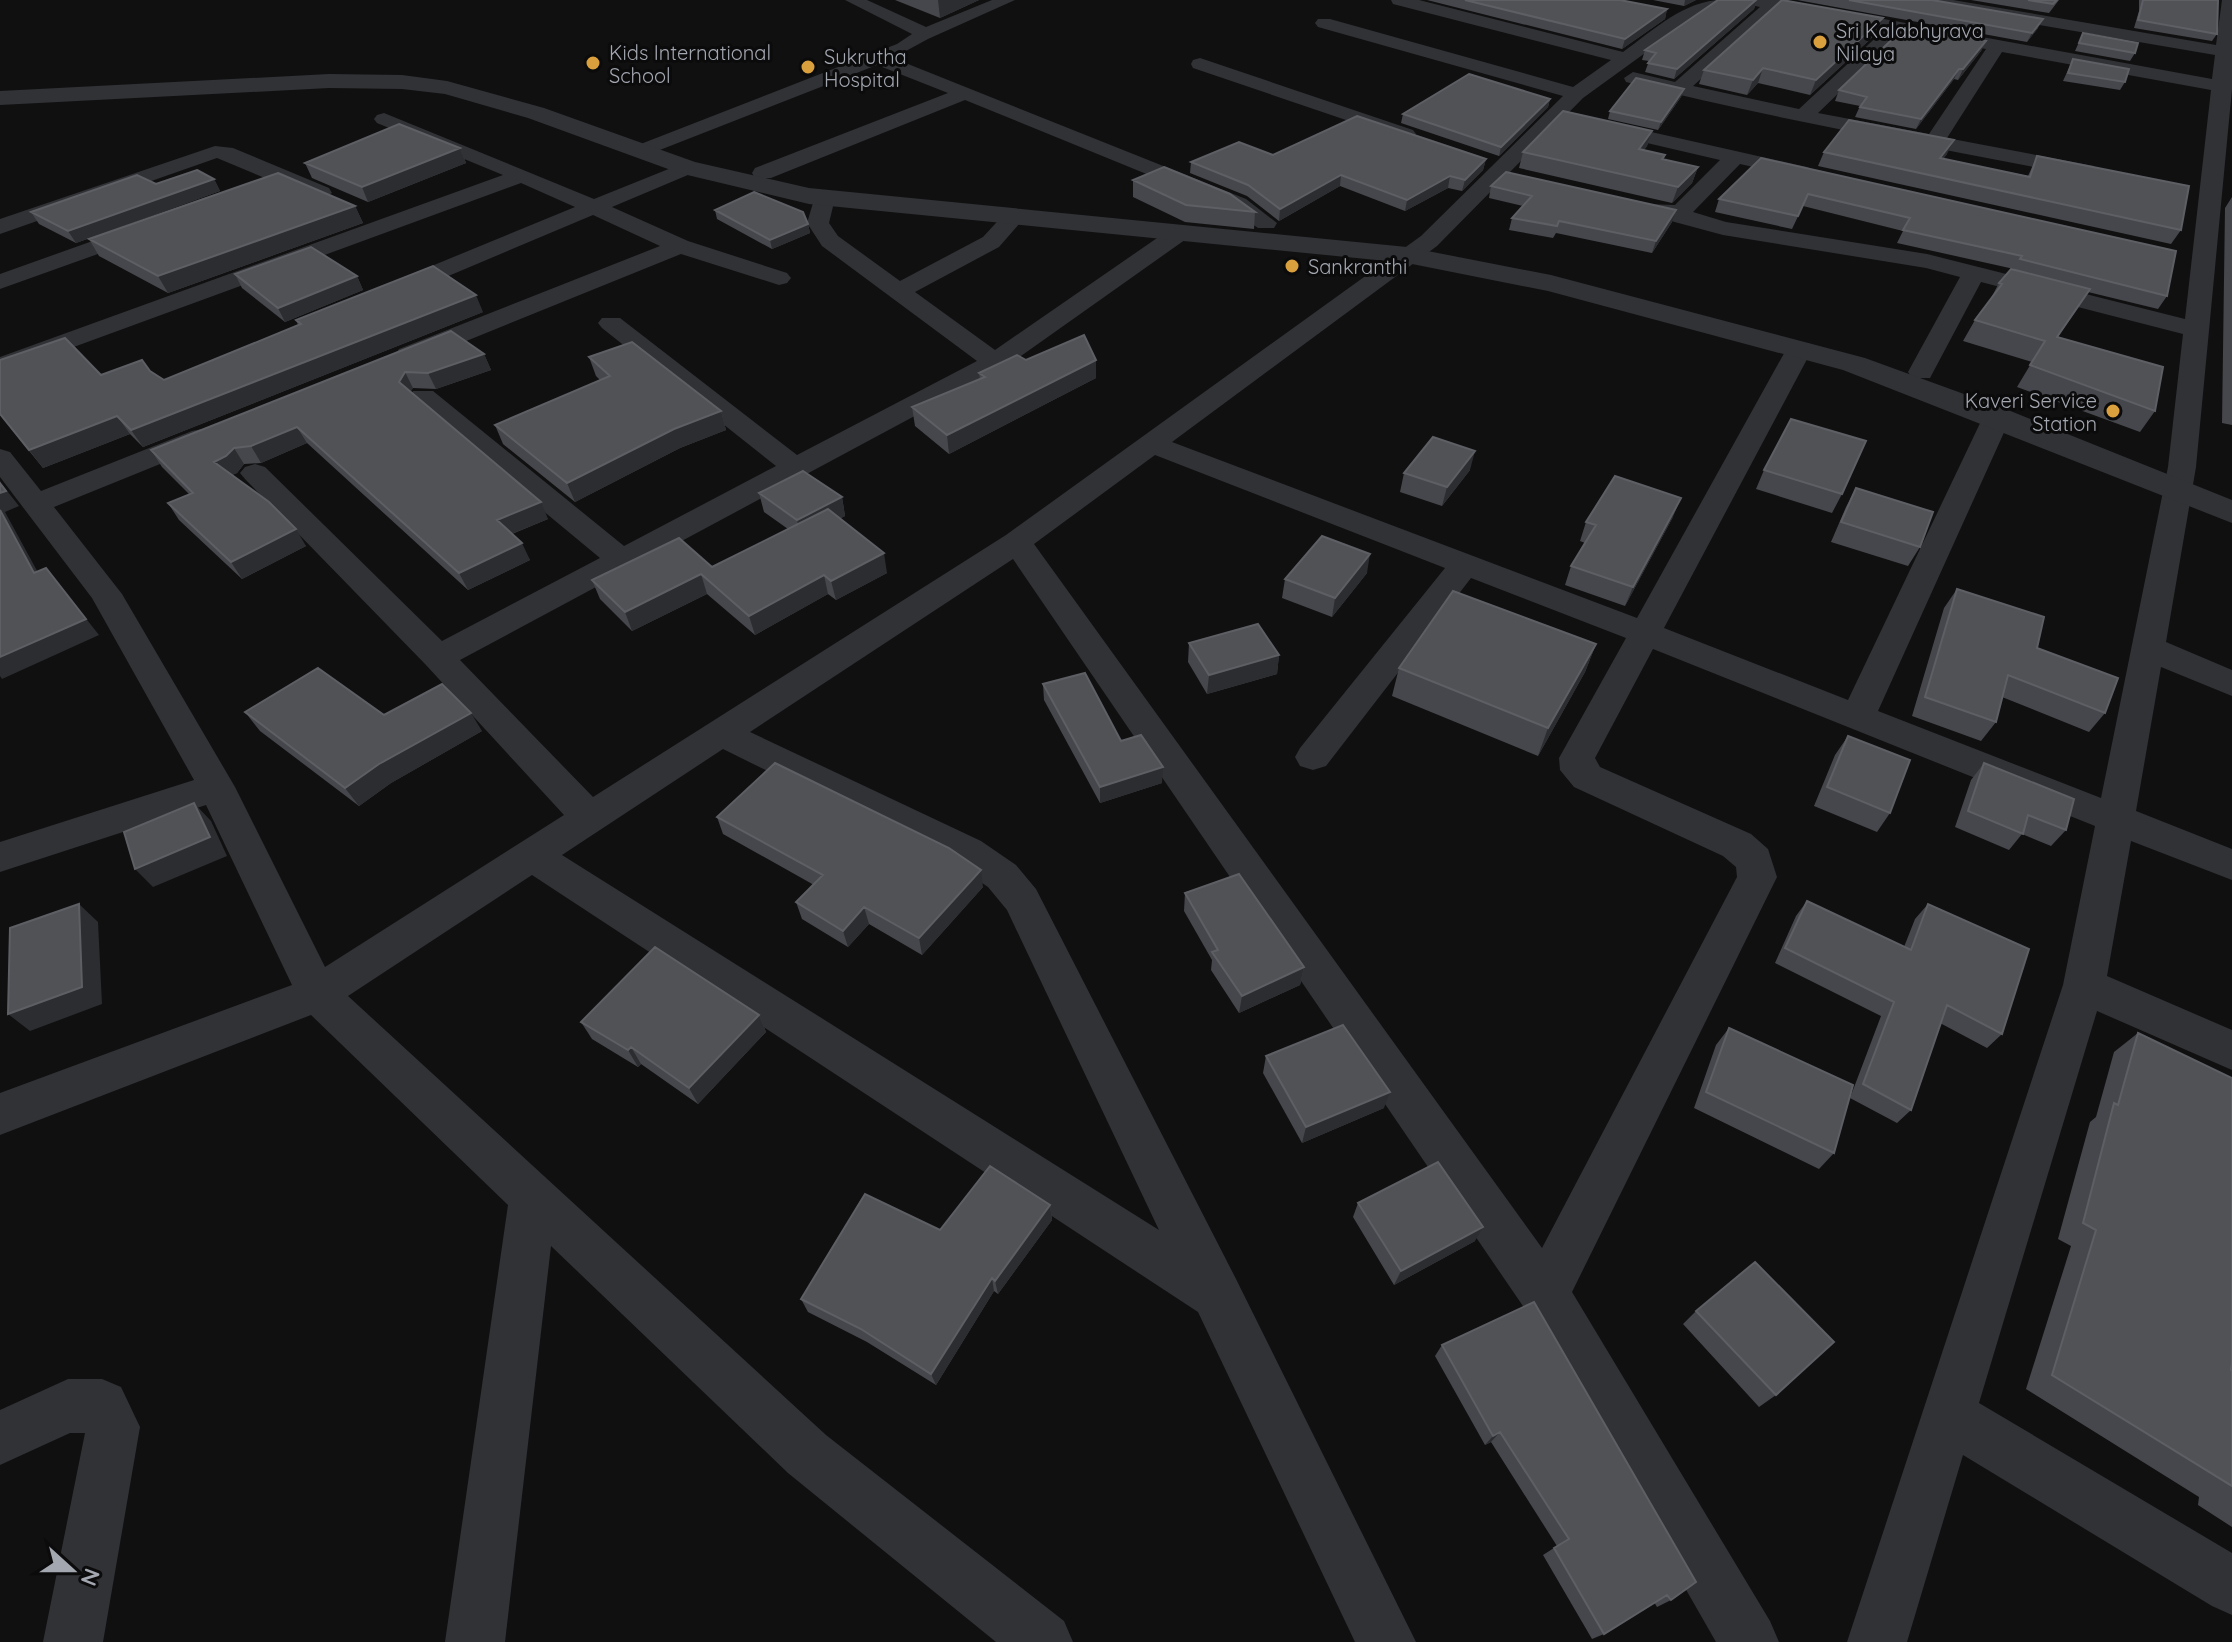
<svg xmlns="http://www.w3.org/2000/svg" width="2232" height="1642" font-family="Quicksand,sans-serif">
  <rect width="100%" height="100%" fill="#101011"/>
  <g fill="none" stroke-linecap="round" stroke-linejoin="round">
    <path fill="#313236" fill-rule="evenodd" d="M845,0H867L926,27L992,0H1015L928,39L893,58L1246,199L1277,223L1274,228H1258L1230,209L1193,193L965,100L771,178H755L752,173L755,168L948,93L877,65L647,155H633L630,151L633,147L897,44L912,34Z
      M1391,0H1419L1623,52C1654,30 1684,0 1723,0L1692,19L1583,98L1437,246L1172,442L1637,618L1787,348L1791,343H1809L1813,348L1664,628L1848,700L1983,417L1987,411L1997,409L2007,411L2011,417L1878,711L2101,798L2168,467L2183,334L1981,282L1930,378H1912L1908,372L1960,277L1926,268L1723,235L1645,214L1642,209L1645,204L1675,205L1720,160L1591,130L1588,126L1598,120L1807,167L1818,173L1807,179L1740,164L1693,212L1726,222L1927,254L2185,319L2211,90L2002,52L1947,138L2094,166L2097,171L2086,177C1933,147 1778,120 1626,82L1624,78L1633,72L1675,82L1760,7L1746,4L1744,0H1780L2212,79L2215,55L1923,5L1915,0H1953L2216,45L2222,0H2232V89L2196,467L2166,642L2232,670V696L2161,667L2136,811L2232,849V880L2131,841L2107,976L2232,1030V1070L2097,1011L1979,1403L2232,1553V1615L2212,1606L1963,1455L1907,1642H1847L2063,985L2095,826L1653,649L1595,758L1600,767L1751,834L1768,849L1777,877L1572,1292L1770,1621L1779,1642H1716L1527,1312L1013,559L750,732L981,841L1016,865L1036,889L1235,1277L1416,1642H1355L1198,1312L532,875L348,996L826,1435L1064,1621L1073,1642H996L788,1473L551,1246L505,1642H445L508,1205L311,1015L0,1135V1093L292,985L206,805L0,872V842L194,780L92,598L0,477V449L10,452L41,491L192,431L202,429L212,431L216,437L212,443L54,507L122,594L235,787L325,967L564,815L426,665L245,479L240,473L245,467L255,464L265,467L442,641L600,558L413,403L409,397L413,391H433L624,546L776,466L602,328L598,323L602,318H620L797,455L977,361L822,246L807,223L816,193H832L835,198L829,223L838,236L900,281L983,237L1007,211H1023L1026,216L999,247L915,292L995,350L1173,227H1189L1192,232L1189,237L1004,368L460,660L593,797L1006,535L1421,236L1563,96L1318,27L1315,23L1318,19H1330L1573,87L1611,60L1393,4ZM1777,10L1884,30L1799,109L1693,86ZM1901,33L1986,49L1929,134L1818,113ZM1155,455L1445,568L1300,748L1295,757L1300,766L1313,770L1326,766L1471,578L1626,638L1559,758L1560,770L1574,787L1723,856L1736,867L1737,877L1542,1248L1034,544ZM723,749L953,863L988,887L1007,910L1159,1230L562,855Z
      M1200,58L1413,130L1416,134L1413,138H1399L1193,68L1191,64L1193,60Z
      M384,113L594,199L681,164H695L699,168L695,172L612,207L688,241L787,273L791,278L787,283L779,285L681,254L417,361H399L395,355L399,349L660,246L593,215L401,296H383L380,291L383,286L575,207L521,183L0,374V357L503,175L377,123L374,119L377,115Z
      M215,146L233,148L329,188L332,193L321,200L313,198L217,158L0,234V219Z
      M143,223L151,225L154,230L151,235L0,289V274Z
      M68,1379H102L121,1387L140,1427L103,1642H43L85,1433H70L0,1465V1410Z"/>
    <path fill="#313236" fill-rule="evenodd" d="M329,74L402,75L447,81L544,108L695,162L809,188L1407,247L1551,275L1865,358L2008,410L2232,500V523L1843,370L1548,291L1407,263L809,204L679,173L528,118L445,94L402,89L329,88L0,105V91Z"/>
  </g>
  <path fill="#46474c" d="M895,0H979L940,18Z
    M1427,0H1620L1667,9L1665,19L1622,49Z
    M1653,0H1696L1684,6Z
    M1757,0L1754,9L1674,79L1645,72L1649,61L1642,60L1645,50Z
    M1797,0H1932L2038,28L2027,42Z
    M1971,0H2059L2049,13Z
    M2139,0H2218L2217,34L2212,41L2134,28L2139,11Z
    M1878,32L1810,95L1758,83L1747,95L1699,84L1704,70Z
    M2083,33L2135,53L2130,61L2075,51Z
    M1986,41L1981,51L1958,80L1954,79L1916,129L1855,117L1860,106L1835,101L1839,90Z
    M2073,59L2125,82L2120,90L2063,81Z
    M1684,89L1681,97L1658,130L1608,119L1610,111Z
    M1550,99L1548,107L1499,156L1401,123L1403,114Z
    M1652,131L1647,146L1644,150L1665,155L1664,160L1698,167L1692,183L1672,203L1519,168L1523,152Z
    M460,148L466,163L368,202L312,178L305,163Z
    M1824,152L1947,154L1943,159L2028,176L2037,156L2181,230L2171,244L1818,166Z
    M1273,155L1486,159L1483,170L1462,191L1448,188L1405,211L1340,186L1279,221L1247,196L1190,173L1191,162Z
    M1761,158L2167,296L2158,309L2088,292L2058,337L2155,411L2140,432L2017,387L2032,362L1963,341L1975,320L1990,300L1999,283L2014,269L1897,243L1903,231L1803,206L1792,229L1715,212L1719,199Z
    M214,179L220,191L76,243L39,224L31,212L156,184Z
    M1133,180L1255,212L1254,229L1185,222L1133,197Z
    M1491,186L1672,222L1652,253L1556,233L1553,238L1509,230L1512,218L1523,206L1489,198Z
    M2232,197V425L2222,423L2225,208Z
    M355,206L363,223L168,293L99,256L89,239Z
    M715,210L808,224L810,233L772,249L717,219Z
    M235,274L357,276L363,290L285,322L242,288Z
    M483,312L143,447L130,434L43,468L0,415V360L101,375L150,371L164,380L298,325L296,320Z
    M451,331L484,354L491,370L436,389L413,388L410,392L548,519L512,534L530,560L468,590L307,443L261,463L244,464L237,473L232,475L306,546L242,579L179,520L168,503L189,494L162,467L151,450Z
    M589,357L721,411L726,430L680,448L575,502L503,444L495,425L600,380L596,376Z
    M1026,360L1096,378L949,454L915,426L912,407L980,379L979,373Z
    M1470,470L1442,506L1400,492L1404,473Z
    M1764,470L1842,494L1832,513L1756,489Z
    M1856,488L1920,547L1908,566L1831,542L1846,507Z
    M759,493L842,497L845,516L839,519L887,573L836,600L828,594L755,635L707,594L632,631L600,599L592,580L712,567L788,529L764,512Z
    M1673,517L1625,606L1565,585L1571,566L1585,543L1580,541L1586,522Z
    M1367,573L1332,617L1282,598L1285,579Z
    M1957,589L2037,648L2105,713L2089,732L2002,697L1996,722L1981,741L1912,716L1944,608Z
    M1189,643L1279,655L1277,674L1207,694L1188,662Z
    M1596,644L1585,672L1538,756L1392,696L1399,668Z
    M1043,684L1121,741L1162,783L1100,803L1044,700Z
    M245,712L384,715L482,731L391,783L359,806L260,731Z
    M1848,736L1890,813L1877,832L1814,806L1835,755Z
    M1984,763L2066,830L2051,846L2022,834L2009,850L1955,827L1971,780Z
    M717,817L983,887L922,955L869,924L848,947L802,919L796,902L814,885L723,834Z
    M1185,893L1304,967L1300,985L1239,1013L1211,970L1212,960L1184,911Z
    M1807,901L1904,947L1915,919L1928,904L2002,1034L1987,1048L1940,1023L1911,1110L1897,1123L1850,1098L1881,1016L1775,963L1796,916Z
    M759,1015L766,1032L698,1104L641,1064L638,1067L592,1039L581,1022Z
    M1729,1028L1834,1153L1819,1169L1694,1108L1716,1045Z
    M2138,1033L2232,1370V1527L2198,1505L2199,1497L2026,1389L2071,1246L2058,1239L2090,1122L2096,1117L2114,1052Z
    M1266,1056L1384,1108L1302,1143L1263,1073Z
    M1358,1203L1475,1241L1394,1285L1353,1217Z
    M1050,1205L1052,1220L998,1294L994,1291L936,1385L867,1342L808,1312L801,1299L940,1230Z
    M1534,1302L1671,1600L1657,1607L1654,1602L1604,1634L1592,1639L1543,1555L1557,1546L1491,1442L1485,1445L1435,1356L1442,1345Z
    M1696,1311L1776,1395L1759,1407L1683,1324Z"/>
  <path fill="#2c2d30" d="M938,0H979L940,18Z
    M1685,0H1696L1684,6Z
    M1757,0L1754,9L1674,79L1677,69Z
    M1667,9L1665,19L1622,49L1625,39Z
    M1883,18L1878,32L1810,95L1816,80Z
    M2043,19L2038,28L2027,42L2032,33Z
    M1986,41L1981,51L1958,80L1963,69Z
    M1763,68L1758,83L1747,95L1753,80Z
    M1959,69L1954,79L1916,129L1921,119Z
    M1684,89L1681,97L1658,130L1661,122Z
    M1550,99L1548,107L1499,156L1501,147Z
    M1652,131L1647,146L1634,165L1639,149Z
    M1954,140L1947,154L1933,172L1940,158Z
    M460,148L466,163L368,202L362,187Z
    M1486,159L1483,170L1462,191L1465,180Z
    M1698,167L1692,183L1672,203L1678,187Z
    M1341,175L1340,186L1279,221L1280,209Z
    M1450,176L1448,188L1405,211L1407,200Z
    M214,179L220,191L76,243L68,231Z
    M355,206L363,223L168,293L158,276Z
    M1676,210L1672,222L1652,253L1656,241Z
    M808,224L810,233L772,249L770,240Z
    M357,276L363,290L285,322L278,308Z
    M476,295L483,312L143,447L131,430Z
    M484,354L491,370L436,389L428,373Z
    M1096,360V378L949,454L947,435Z
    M405,372L413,388L406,399L399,382Z
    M721,411L726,430L680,448L575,502L567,483L674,429Z
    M117,416L130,434L43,468L29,450Z
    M297,427L307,443L261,463L251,446Z
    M234,448L244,464L237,473L225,478L214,462Z
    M1475,451L1470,470L1442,506L1447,487Z
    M0,482L19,506L5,512L47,589L34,573L0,510Z
    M842,497L845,516L801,539L797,520Z
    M1681,498L1673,517L1625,606L1633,587Z
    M541,502L548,519L504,537L497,520Z
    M296,529L306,546L242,579L231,562Z
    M522,543L530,560L468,590L459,573Z
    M884,553L887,573L836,600L831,581Z
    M1370,554L1367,573L1332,617L1335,598Z
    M46,568L99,635L2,679L0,676V657Z
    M701,574L707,594L632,631L625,612Z
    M824,575L828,594L755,635L749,616Z
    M1596,644L1585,672L1538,756L1548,728Z
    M1279,655L1277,674L1207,694L1209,675Z
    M471,713L482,731L391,783L359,806L345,788L379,764Z
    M1163,767L1162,783L1100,803V787Z
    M194,803L211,821L227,856L153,887L135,869Z
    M981,870L983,887L922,955L919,938Z
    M79,904L98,922L102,1004L30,1031L8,1014Z
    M864,907L869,924L848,947L843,931Z
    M1304,967L1300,985L1239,1013L1242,996Z
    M759,1015L766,1032L698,1104L689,1088Z
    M631,1047L641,1064L638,1067L628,1050Z
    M1390,1092L1384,1108L1302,1143L1306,1127Z
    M1050,1205L1052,1220L998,1294L995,1281Z
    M1483,1227L1475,1241L1394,1285L1401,1271Z
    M992,1278L994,1291L936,1385L931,1374Z
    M1500,1432L1491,1442L1485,1445L1493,1436Z"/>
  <path fill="#505256" stroke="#5d5f64" stroke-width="2" d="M1465,0H1620L1667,9L1625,39Z
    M1718,0H1756L1677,69L1648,63L1656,53L1645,50Z
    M1782,0L1883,18L1816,80L1763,68L1753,80L1704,70Z
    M1849,0H1932L2043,19L2032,33Z
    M2028,0H2057L2053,4Z
    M2143,0H2218L2217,34L2138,20Z
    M1906,26L1986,41L1963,69H1959L1921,119L1860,107L1867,97L1839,90Z
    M2083,33L2138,43L2135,53L2079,43Z
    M2073,59L2129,69L2125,82L2068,73Z
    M1469,74L1550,99L1501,147L1403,114Z
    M1636,78L1684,89L1661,122L1610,111Z
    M1563,111L1652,131L1639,149L1665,155L1662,159L1698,167L1678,187L1523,152Z
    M1357,116L1486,159L1465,180L1450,176L1407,200L1341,175L1280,209L1248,185L1191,162L1239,142L1273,155Z
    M1849,120L1954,140L1940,158L2030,177L2037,156L2189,186L2181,230L1824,152Z
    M399,124L460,148L362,187L305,163Z
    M1761,158L2176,251L2167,296L2020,259L2022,256L1903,230L1910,218L1808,194L1798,216L1719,199Z
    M1164,167L1230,194L1255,212L1186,205L1133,180Z
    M197,170L214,179L68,231L31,212L137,175L156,184Z
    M1506,172L1676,210L1656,241L1559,221L1557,226L1512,218L1532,196L1491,186Z
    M278,173L355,206L158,276L89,239Z
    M754,192L803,212L808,224L770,240L715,210Z
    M311,247L357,276L278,308L235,274Z
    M433,266L476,295L131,430L117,416L29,450L0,414V360L65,338L101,375L142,360L150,371L164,380L301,324L296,320Z
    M2011,269L2090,289L2057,337L2163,367L2155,411L2030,365L2045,341L1975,320L2002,284L1999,283Z
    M451,331L484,354L428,373L405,372L399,382L541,502L497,520L522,543L459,573L297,427L251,446L234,448L226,456L214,462L269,502L296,529L231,562L168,503L193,493L151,450Z
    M1084,335L1096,360L947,435L912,407L985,377L979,373L1017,355L1026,360Z
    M632,342L721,411L674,429L567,483L495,425L610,376L589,357Z
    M1791,419L1866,441L1842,494L1764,470Z
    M1433,437L1475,451L1447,487L1404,473Z
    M803,471L842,497L797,520L759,493Z
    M1615,476L1681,498L1633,587L1571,566L1596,525L1586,522Z
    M0,483L6,491L0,493Z
    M1856,488L1933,512L1920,547L1841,522Z
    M828,509L884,553L831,581L824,575L749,616L701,574L625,612L592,580L679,538L712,567Z
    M0,510L34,573L46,568L86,619L0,657Z
    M1322,536L1370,554L1335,598L1285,579Z
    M1957,589L2044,617L2037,648L2118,678L2105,713L2008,675L1996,722L1925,697Z
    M1453,591L1596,644L1548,728L1399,668Z
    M1258,624L1279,655L1209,675L1189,643Z
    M318,668L384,715L442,684L471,713L379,764L345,788L245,712Z
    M1085,673L1121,741L1141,735L1163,767L1100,787L1043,684Z
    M1848,736L1910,760L1890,813L1827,787Z
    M775,763L949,848L981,870L919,938L864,907L843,931L796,902L823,875L717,817Z
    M1984,763L2074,799L2066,830L2028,815L2023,834L1968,811Z
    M194,803L210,837L135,869L124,832Z
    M1239,874L1304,967L1242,996L1212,952L1218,950L1185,893Z
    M1807,901L1911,950L1928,904L2029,949L2002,1034L1947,1005L1911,1110L1863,1084L1894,1002L1785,948Z
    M79,904L82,987L8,1014L10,928Z
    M655,947L759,1015L689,1088L631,1047L628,1050L581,1022Z
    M1343,1025L1390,1092L1306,1127L1266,1056Z
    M1729,1028L1853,1085L1834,1153L1706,1092Z
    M2138,1033L2232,1078V1363L2231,1370H2232V1486L2052,1375L2096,1230L2083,1223L2114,1103L2118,1105Z
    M1438,1162L1483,1227L1401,1271L1358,1203Z
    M990,1166L1050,1205L995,1281L992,1278L931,1374L861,1329L801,1299L865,1194L940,1230Z
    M1755,1262L1834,1342L1776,1395L1696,1311Z
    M1534,1302L1696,1582L1671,1600L1667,1595L1604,1634L1554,1548L1569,1539L1500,1432L1493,1436L1442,1345Z"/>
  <g fill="#dba03e" stroke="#0b0b0c" stroke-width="3">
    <circle cx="1820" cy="42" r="8"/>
    <circle cx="593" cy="63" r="8"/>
    <circle cx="808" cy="67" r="8"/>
    <circle cx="1292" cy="266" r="8"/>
    <circle cx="2113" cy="411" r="8"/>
  </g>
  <g text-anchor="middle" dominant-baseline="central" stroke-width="6" stroke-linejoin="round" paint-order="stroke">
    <g font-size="20" fill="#a3a7b0" stroke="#0b0b0c" text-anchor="start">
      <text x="1836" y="30">Sri Kalabhyrava<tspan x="1836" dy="23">Nilaya</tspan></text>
      <text x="609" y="52">Kids International<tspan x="609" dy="23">School</tspan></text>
      <text x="824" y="56">Sukrutha<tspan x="824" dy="23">Hospital</tspan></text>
      <text x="1308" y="266">Sankranthi</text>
      <text x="2097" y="400" text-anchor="end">Kaveri Service<tspan x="2097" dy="23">Station</tspan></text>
    </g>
  </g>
  <g transform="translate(72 1570) rotate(111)" stroke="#0b0b0c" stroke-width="6" paint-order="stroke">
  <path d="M0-6L14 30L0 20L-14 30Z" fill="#a3a7b0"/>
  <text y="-12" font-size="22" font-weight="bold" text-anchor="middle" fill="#a3a7b0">N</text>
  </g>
</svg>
